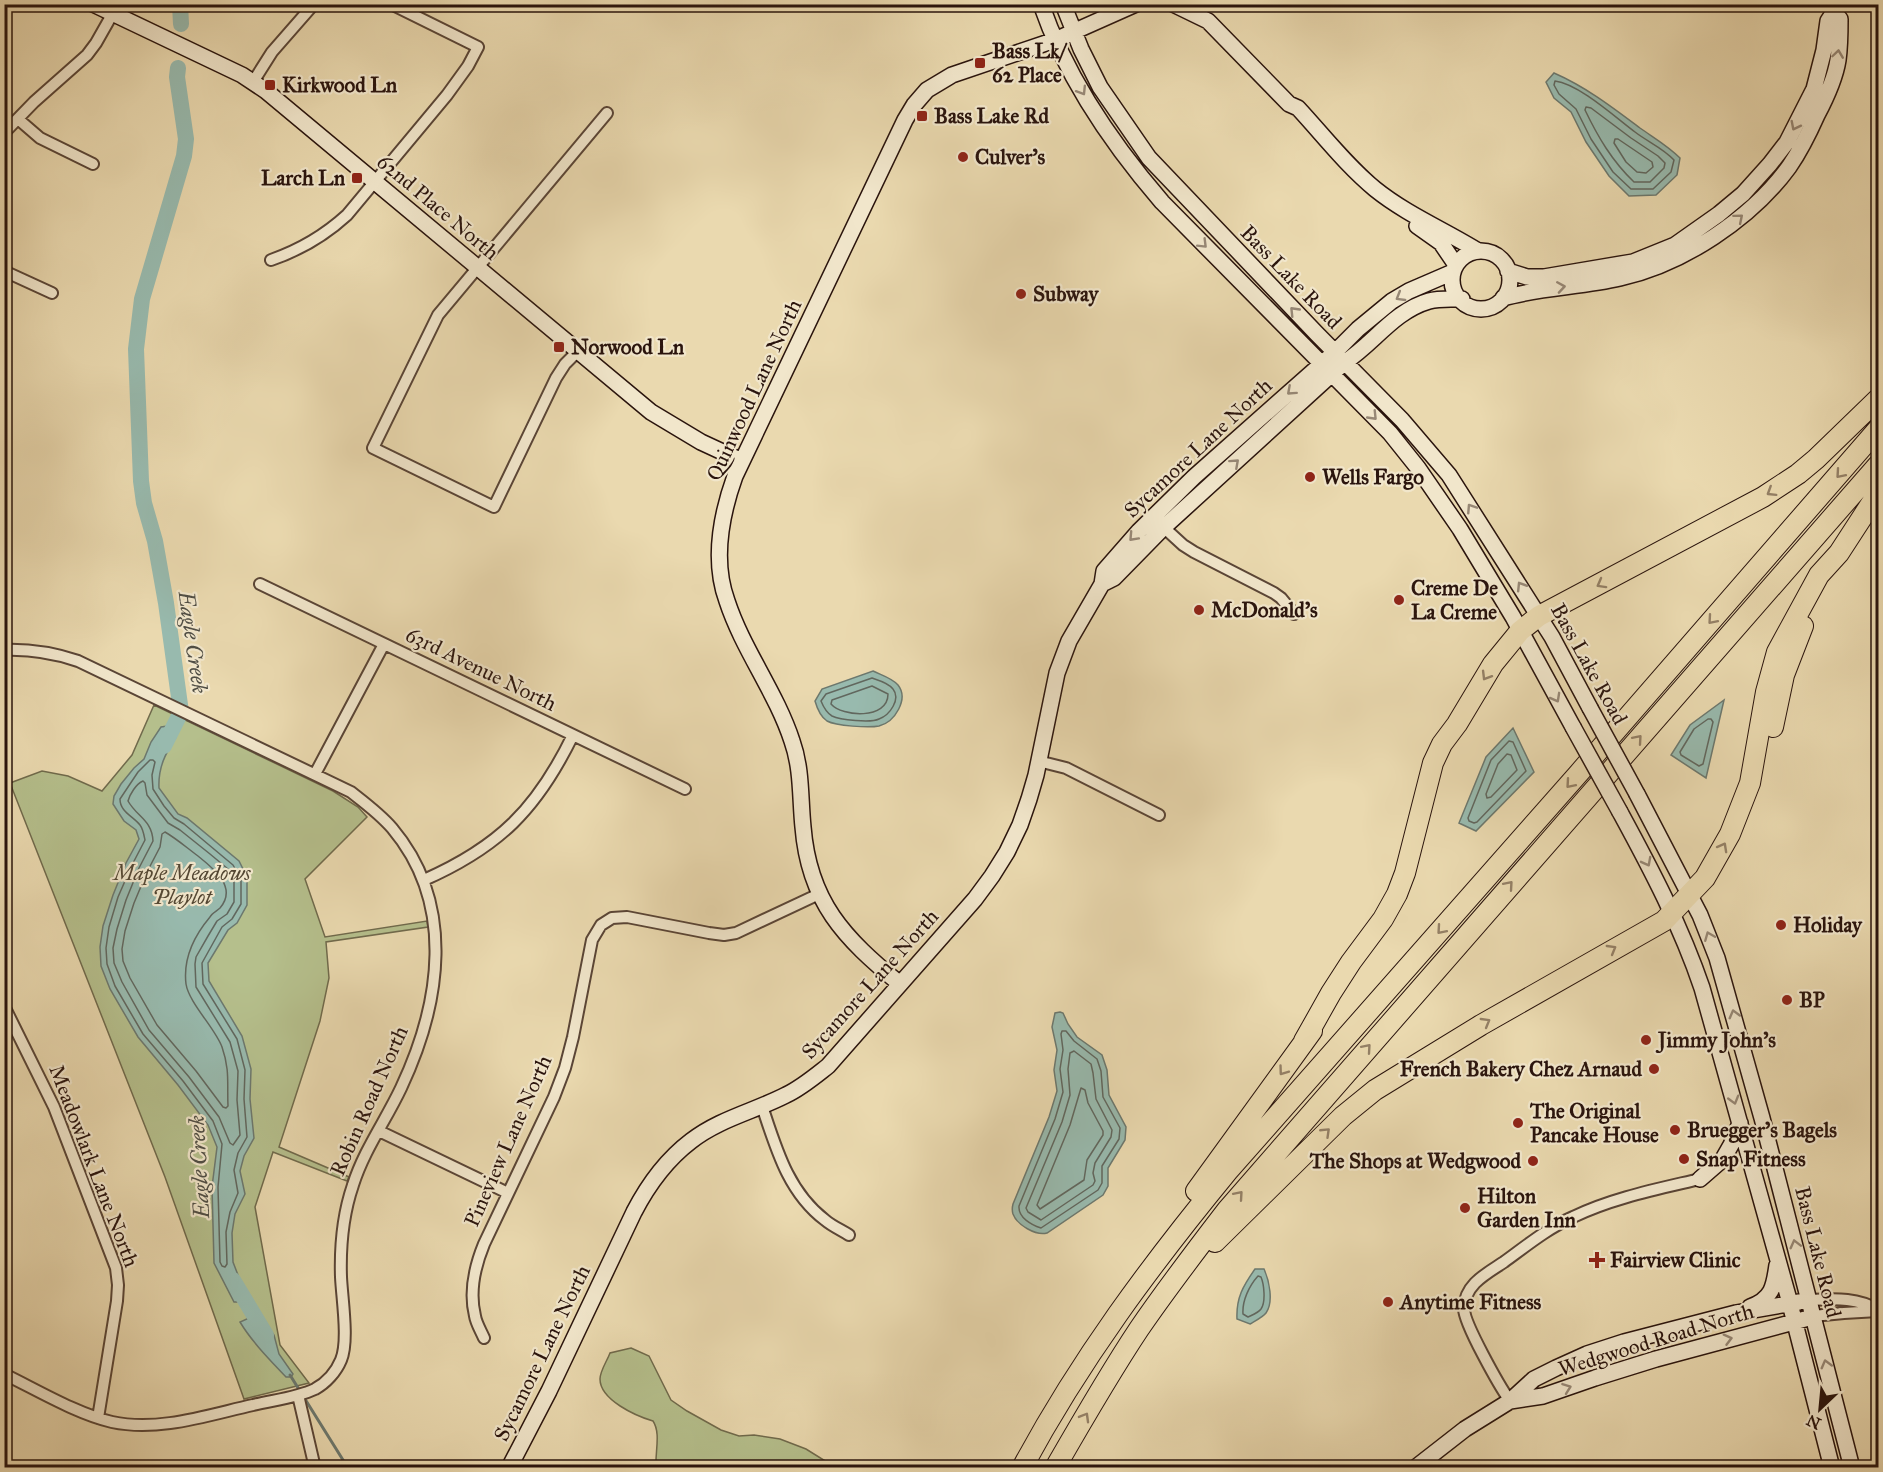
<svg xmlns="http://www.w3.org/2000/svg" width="1883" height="1472" font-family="'IM FELL Great Primer',serif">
  <rect width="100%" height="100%" fill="#ead9af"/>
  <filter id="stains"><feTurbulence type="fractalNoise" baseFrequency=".00333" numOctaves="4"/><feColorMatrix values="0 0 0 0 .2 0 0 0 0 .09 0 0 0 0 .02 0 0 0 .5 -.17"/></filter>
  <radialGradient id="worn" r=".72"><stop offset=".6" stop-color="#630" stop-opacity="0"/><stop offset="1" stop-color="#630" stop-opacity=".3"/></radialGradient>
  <path fill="#b5bf8c" stroke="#706a4c" stroke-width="1.5" d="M154,705L333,791L358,807L367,817L305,879L325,937L427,921L428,927L326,942L329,978L320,1021L279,1147L349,1177L347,1181L273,1152L255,1207L280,1345L309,1383L244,1399L165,1177L10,783L42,771L68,776L102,791L132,755Z
    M631,1348L649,1356L671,1400L687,1411L721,1430L739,1436L754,1435L780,1439L806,1449L835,1467H656C655,1452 661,1433 653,1421C636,1416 600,1400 600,1379C600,1371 607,1361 610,1353Z"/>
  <path fill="#98baae" stroke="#6c786e" stroke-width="1.5" d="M1554,73C1586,87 1612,107 1640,128C1654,138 1668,146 1680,158L1677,175L1656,195L1629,196L1609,176L1586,142L1571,112L1554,98L1546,82Z
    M873,671C881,675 892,678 898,685C909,699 895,722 879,726C869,728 836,726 827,721C821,717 817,708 815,701L822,689Z
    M1724,700L1706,778L1671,755L1690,725Z
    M174,725L176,737C165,754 158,768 159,788L178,814L187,818L239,861L247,877V905L237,923L228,930L208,963L209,981L242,1036L251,1069L250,1099L254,1138L244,1156L240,1171L245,1194L235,1214L232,1233L233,1262L246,1296L238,1302H234L214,1263L212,1187L217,1147L208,1125L178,1085L138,1037L110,989L101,966L100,947L103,926L113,895L126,863L139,839L136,830L124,821L113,804L114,796L121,784L134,768L144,759L151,742L161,727Z
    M1513,728L1534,772L1476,831L1459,823L1486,757Z
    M1060,1012L1063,1013L1068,1024L1077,1037L1102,1055L1107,1070L1109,1095L1126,1127L1125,1140L1108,1168V1186L1103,1195L1047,1233C1036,1236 1017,1225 1013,1214C1012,1211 1012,1208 1013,1204L1049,1117L1057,1091L1054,1070L1057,1050L1052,1027L1055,1013Z
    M1255,1269H1264C1269,1280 1274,1302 1266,1313C1263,1317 1255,1321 1250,1324L1237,1319C1236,1298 1243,1286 1255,1269Z
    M258,1314L274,1335L279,1354L293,1374L291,1377H286C270,1360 252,1342 240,1322Z"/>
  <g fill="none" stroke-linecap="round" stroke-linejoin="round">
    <path stroke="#61675e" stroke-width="1.5" d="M1555,81C1579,84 1615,117 1635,132C1648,142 1663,148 1674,160L1671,172L1653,189H1631L1613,172L1591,139L1576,109L1559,94L1554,85Z
      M1586,107L1591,108L1631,138L1658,156L1665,163L1664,168L1650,182H1634C1612,161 1598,137 1585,110Z
      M1615,139H1618L1652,162L1653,167L1646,173L1637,172L1626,162L1614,143Z
      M872,678C878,680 889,683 893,689C901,699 890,715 879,719C871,723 840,720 832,716C827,713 823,706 821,701L826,694Z
      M872,686L888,694C888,720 842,717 831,704L832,700Z
      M1708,719H1711L1713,722L1703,764L1699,766L1681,755L1680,752L1694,729Z
      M1509,741L1513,742L1526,771L1477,822L1474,823L1469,821L1468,818L1491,760Z
      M1507,754L1511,755L1517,770L1491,797L1487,798L1486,794L1498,764Z
      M150,760H153L155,762L152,775L153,789L164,806L174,818L184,824L233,865L241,879V904L232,919L222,927L202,963L203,984L237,1039L245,1070L244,1099L247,1137L238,1153L234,1170L238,1193L230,1212L226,1232L227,1264L225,1267L222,1266L220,1262L218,1187L222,1144L213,1121L183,1081L143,1034L115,986L107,964L106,948L109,927L118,897L132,865L145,840C144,835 143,829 140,825C133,816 120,812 120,799L138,772Z
      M143,781L145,783L147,795L168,823L180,830L210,854L228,869L234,881V902L227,914L217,921L208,936L196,957L195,964L196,987L230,1042L238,1071L237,1100L240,1135L233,1145L230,1143L219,1117L189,1077L149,1030L122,982L114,963L113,948L117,929L126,900L139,868L153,841C152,820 137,817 128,801C130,794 136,784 143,781Z
      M165,832C177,839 187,848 198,856C213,868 238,887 220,908C217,911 212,913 210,917C194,936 183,959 186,984C189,1003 215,1028 222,1047C230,1070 227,1083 228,1106L226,1108L223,1107L196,1071L157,1025L130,978L123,961L122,949L125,931L134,903L147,872L160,847L162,834Z
      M1062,1031H1066L1074,1041L1097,1059L1101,1071L1103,1097L1120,1128L1119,1139L1102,1166V1183L1098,1190L1041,1228C1032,1225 1018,1218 1019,1206L1055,1119L1063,1092L1060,1069L1063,1050L1061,1034Z
      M1074,1051L1091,1064L1093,1073L1096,1099L1112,1130L1111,1137L1095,1163L1093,1173L1095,1181L1093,1185L1041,1220L1028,1212L1026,1208L1062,1122L1070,1095L1068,1069L1070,1053Z
      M1081,1088L1085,1090L1088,1103L1103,1131V1135L1087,1160L1084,1180L1040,1209L1037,1205L1070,1125Z
      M1258,1276L1261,1277C1264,1284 1266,1302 1261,1309C1258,1313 1252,1315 1248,1317L1243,1314C1242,1301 1249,1286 1258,1276Z"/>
    <path stroke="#6c786e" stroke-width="3" d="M290,1375L348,1468"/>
    <path stroke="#98baae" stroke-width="16" d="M180,4L181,24
      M164,746L181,712L166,603L155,541L144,503L141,481L136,349L142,299L184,156L186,139L177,77L178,68
      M233,1280L266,1335"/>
    <g stroke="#5a4536" stroke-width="14">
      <path id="street" d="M253,82L272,52L314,4
        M18,119L40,138L93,164
        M4,133L34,102L87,55L96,43L113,13
        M271,260C300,250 324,236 347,215L447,95L468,66L478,47L391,4
        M4,271L52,293
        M577,352L565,364L556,378L494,507L373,448L438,315L607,113
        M1159,523L1183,545L1194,552L1274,593L1281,598L1294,614
        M260,584L685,789
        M4,650C30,649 54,653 78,661L351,792C365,803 380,814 392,828C456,904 441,1003 401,1088C386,1120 364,1150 353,1185C343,1214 340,1246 341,1277C342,1299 349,1341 341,1360C336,1372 326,1383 315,1389C296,1398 273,1400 253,1405C208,1415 159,1432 112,1422C77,1414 37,1390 4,1374
        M1038,761L1066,768L1159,815
        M315,774L384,644
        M424,880C499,847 537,809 573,735
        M4,1006L54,1107L116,1268L118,1285L117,1301L98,1418
        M762,1106C776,1148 788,1192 825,1220C832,1226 841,1230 849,1235
        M379,1131L508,1193
        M1809,1300C1834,1299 1857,1297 1878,1310
        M1813,1316L1844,1313L1878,1311
        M484,1338C481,1331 476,1323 475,1316C469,1292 475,1266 484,1244L554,1097L565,1068L573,1037L592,940L601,925L612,918L627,917L709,933L724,935L736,933L819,894
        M298,1395L315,1468
        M1510,1401C1500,1387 1463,1322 1464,1308C1465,1284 1486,1274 1504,1262C1526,1246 1548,1228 1573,1217C1612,1198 1658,1189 1700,1179"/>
    </g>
    <g stroke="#2a140d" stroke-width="18">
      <path id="secondary" d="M93,4L242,75L266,91L651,412L701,442L742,461
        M1041,4C1066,77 1112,144 1162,202L1390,433L1418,468L1460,529L1513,617L1573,727
        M1063,4L1081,49L1100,87L1149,158L1317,334L1402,420L1449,475L1552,637L1590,708
        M1173,4L1208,21L1289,104L1298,108C1323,135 1346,165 1375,189C1406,214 1444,230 1478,251
        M1417,226L1441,243L1456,265
        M1452 280a29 29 0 1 1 58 0a29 29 0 1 1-58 0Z
        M1508,271L1527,277H1544L1633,262L1675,245L1719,214L1743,194L1770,164L1787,142L1814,89L1824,50L1828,21L1834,12L1835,4
        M1503,298C1541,287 1582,287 1620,278C1683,264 1751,219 1789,167C1800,151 1809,133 1817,115C1826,98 1835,79 1838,60C1840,46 1840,33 1840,19L1834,12
        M1102,584L1114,578L1163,528L1345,362C1374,343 1394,311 1429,301C1439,298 1451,299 1462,299
        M1637,794L1700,915L1717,958L1762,1118L1852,1468
        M1620,812C1651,869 1681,926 1702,988L1788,1296L1832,1468
        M900,984C844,938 809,902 803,827C800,798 802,769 792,741C776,692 743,650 727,601C712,560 721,515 735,476L905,120L914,105L927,90L952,75L1055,40L1136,4
        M1700,1179L1723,1159L1731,1145L1740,1123
        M1750,1307C1772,1299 1774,1287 1777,1265
        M1510,1401L1543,1396L1595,1378L1656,1359L1805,1319
        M509,1468L549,1391L634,1212C648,1185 666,1160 691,1141C719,1119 755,1111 786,1095C801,1088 814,1077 828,1066L975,899L992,876L1007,852L1020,825L1029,799L1036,775L1057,673L1069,641L1102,584L1104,571L1139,531L1194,477L1335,352L1358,329L1392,301L1409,291L1453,272
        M1415,1468L1465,1429L1510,1401L1534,1379L1556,1368L1587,1354L1624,1342L1736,1313L1799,1302"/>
    </g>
    <g stroke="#2a140d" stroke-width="22">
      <path id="highway" d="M1773,727L1784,675L1803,626
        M1304,1041L1331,993L1351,962L1383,919L1397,894L1405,873L1433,763L1442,744L1457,724L1493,664L1520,631L1539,616L1763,497L1798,474L1816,459L1878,399
        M1196,1191L1312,1031
        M1215,1242L1343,1116L1375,1090L1481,1025L1664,921L1705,878L1730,834L1750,783L1766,692L1777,652L1819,575L1839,553L1878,493
        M1022,1468C1080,1360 1150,1266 1228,1171L1579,773L1878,429
        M1055,1468C1082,1421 1109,1374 1139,1329C1167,1288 1197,1249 1227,1210L1878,465"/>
    </g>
    <use href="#street" stroke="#f1e6cb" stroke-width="10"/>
    <use href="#secondary" stroke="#f1e6cb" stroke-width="15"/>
    <use href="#highway" stroke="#ead9af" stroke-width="20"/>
    <g stroke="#2a140d" stroke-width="18" stroke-linecap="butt">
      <path id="secondary-bridge" d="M1590,708L1637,794
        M1573,727L1620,812"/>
    </g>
    <use href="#secondary-bridge" stroke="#f1e6cb" stroke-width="15"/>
  </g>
  <defs><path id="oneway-chevron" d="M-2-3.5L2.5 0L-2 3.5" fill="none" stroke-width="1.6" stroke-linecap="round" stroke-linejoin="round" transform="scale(1.5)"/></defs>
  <g stroke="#978876">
    <use href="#oneway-chevron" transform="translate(1838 54) rotate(-82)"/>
    <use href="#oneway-chevron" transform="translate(1082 91) rotate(58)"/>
    <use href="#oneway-chevron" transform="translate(1795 126) rotate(117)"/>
    <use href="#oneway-chevron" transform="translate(1739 218) rotate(-40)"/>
    <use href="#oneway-chevron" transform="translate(1203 244) rotate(45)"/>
    <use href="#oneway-chevron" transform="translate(1561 287) rotate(-9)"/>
    <use href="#oneway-chevron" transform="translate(1400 297) rotate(149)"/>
    <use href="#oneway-chevron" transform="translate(1294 311) rotate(-134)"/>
    <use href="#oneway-chevron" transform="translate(1291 391) rotate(138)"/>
    <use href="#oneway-chevron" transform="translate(1373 416) rotate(46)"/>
    <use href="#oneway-chevron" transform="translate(1235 463) rotate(-42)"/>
    <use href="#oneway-chevron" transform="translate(1471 508) rotate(-123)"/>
    <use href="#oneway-chevron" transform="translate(1133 537) rotate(133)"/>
    <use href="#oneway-chevron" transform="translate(1521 586) rotate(-122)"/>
    <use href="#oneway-chevron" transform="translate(1556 698) rotate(61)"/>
    <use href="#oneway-chevron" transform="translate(1647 862) rotate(62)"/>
    <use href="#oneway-chevron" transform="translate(1709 936) rotate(-112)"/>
    <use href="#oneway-chevron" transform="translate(1734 1014) rotate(-105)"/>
    <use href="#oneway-chevron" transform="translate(1734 1100) rotate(74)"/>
    <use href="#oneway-chevron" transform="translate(1795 1244) rotate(-104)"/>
    <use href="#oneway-chevron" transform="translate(1728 1339) rotate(-15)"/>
    <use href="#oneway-chevron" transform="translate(1826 1364) rotate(-105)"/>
    <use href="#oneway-chevron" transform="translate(1567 1388) rotate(-20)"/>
  </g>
  <g stroke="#948066">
    <use href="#oneway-chevron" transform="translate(1840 474) rotate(131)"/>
    <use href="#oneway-chevron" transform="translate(1771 492) rotate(148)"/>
    <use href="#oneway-chevron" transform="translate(1601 584) rotate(151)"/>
    <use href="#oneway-chevron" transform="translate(1712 620) rotate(131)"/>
    <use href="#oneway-chevron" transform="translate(1486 676) rotate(121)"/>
    <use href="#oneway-chevron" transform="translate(1638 739) rotate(-49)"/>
    <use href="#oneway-chevron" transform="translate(1570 784) rotate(131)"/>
    <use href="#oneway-chevron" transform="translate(1723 847) rotate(-61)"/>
    <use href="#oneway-chevron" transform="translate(1509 885) rotate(-49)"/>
    <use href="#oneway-chevron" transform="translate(1441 930) rotate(131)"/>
    <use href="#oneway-chevron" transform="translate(1612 949) rotate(-30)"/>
    <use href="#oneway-chevron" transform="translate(1486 1022) rotate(-30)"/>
    <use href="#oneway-chevron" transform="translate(1367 1048) rotate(-49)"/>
    <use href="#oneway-chevron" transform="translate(1283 1071) rotate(126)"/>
    <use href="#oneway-chevron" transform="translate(1326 1132) rotate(-44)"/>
    <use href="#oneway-chevron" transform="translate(1239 1195) rotate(-49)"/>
    <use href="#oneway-chevron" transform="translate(1085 1417) rotate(-60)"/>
  </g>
  <g fill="#8f2418" stroke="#f1e6cb" stroke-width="2">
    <rect x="974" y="57" width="12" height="12" rx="3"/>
    <rect x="264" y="79" width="12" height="12" rx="3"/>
    <rect x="916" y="110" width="12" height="12" rx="3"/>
    <circle cx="963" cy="157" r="6"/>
    <rect x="351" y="172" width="12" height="12" rx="3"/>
    <circle cx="1021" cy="294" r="6"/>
    <rect x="553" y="341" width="12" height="12" rx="3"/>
    <circle cx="1310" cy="477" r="6"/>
    <circle cx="1399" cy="600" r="6"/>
    <circle cx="1199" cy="610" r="6"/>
    <circle cx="1781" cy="925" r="6"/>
    <circle cx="1787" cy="1000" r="6"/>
    <circle cx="1646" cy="1040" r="6"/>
    <circle cx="1654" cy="1069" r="6"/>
    <circle cx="1518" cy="1123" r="6"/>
    <circle cx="1675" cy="1130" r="6"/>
    <circle cx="1684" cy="1159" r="6"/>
    <circle cx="1533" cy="1161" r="6"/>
    <circle cx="1465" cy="1208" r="6"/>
    <path d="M1594 1251h6v6h6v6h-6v6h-6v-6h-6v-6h6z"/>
    <circle cx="1388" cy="1302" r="6"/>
  </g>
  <g text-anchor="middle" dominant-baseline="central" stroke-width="4.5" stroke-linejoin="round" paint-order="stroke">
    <g font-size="21" font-weight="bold" fill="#2a140d" stroke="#f1e6cb" text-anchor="start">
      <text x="992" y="51">Bass Lk/<tspan x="992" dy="24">62 Place</tspan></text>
      <text x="282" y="85">Kirkwood Ln</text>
      <text x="934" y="116">Bass Lake Rd</text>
      <text x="975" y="157">Culver's</text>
      <text x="345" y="178" text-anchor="end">Larch Ln</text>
      <text x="1033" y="294">Subway</text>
      <text x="571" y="347">Norwood Ln</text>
      <text x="1322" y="477">Wells Fargo</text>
      <text x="1411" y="588">Creme De<tspan x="1411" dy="24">La Creme</tspan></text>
      <text x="1211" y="610">McDonald's</text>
      <text x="1793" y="925">Holiday</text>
      <text x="1799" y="1000">BP</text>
      <text x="1658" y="1040">Jimmy John's</text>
      <text x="1642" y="1069" text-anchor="end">French Bakery Chez Arnaud</text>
      <text x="1530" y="1111">The Original<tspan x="1530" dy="24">Pancake House</tspan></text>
      <text x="1687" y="1130">Bruegger's Bagels</text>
      <text x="1696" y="1159">Snap Fitness</text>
      <text x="1521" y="1161" text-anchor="end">The Shops at Wedgwood</text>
      <text x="1477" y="1196">Hilton<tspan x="1477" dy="24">Garden Inn</tspan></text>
      <text x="1610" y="1260">Fairview Clinic</text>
      <text x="1400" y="1302">Anytime Fitness</text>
    </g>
    <g font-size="21" fill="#2a140d" stroke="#f1e6cb">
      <text transform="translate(438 207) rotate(40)">62nd Place North</text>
      <text transform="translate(1291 277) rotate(46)">Bass Lake Road</text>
      <text transform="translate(754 390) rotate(-65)">Quinwood Lane North</text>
      <text transform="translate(1198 448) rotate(-43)">Sycamore Lane North</text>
      <text transform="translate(1589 664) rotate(61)">Bass Lake Road</text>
      <text transform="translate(481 669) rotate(26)">63rd Avenue North</text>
      <text transform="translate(870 984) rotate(-48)">Sycamore Lane North</text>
      <text transform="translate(369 1101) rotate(-66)">Robin Road North</text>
      <text transform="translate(508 1141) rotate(-66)">Pineview Lane North</text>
      <text transform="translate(94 1166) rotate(69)">Meadowlark Lane North</text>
      <text transform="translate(1818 1252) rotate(76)">Bass Lake Road</text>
      <text transform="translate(1656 1340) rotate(-17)">Wedgwood Road North</text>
      <text transform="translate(542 1353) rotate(-64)">Sycamore Lane North</text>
    </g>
    <g font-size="21" font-style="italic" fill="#544733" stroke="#f1e6cb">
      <text x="182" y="873">Maple Meadows<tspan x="182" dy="24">Playlot</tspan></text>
    </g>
    <g font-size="22" font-style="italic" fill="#504e45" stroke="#f1e6cb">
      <text transform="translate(193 642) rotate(82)">Eagle Creek</text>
      <text transform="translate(199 1167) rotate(-93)">Eagle Creek</text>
    </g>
  </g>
  <rect width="1883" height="1472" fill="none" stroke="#ead9af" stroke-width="24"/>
  <rect x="6" y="6" width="1871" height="1460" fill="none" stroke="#2a140d" stroke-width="3"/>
  <rect x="12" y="12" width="1859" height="1448" fill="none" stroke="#2a140d" stroke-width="1.5"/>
  <g transform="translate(1820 1409) rotate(206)" stroke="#f1e6cb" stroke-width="4.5" paint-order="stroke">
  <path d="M0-4.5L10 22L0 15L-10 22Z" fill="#2a140d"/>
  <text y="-9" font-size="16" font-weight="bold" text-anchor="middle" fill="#2a140d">N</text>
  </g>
  <rect width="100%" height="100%" filter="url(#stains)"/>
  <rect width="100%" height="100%" fill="url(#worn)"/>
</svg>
